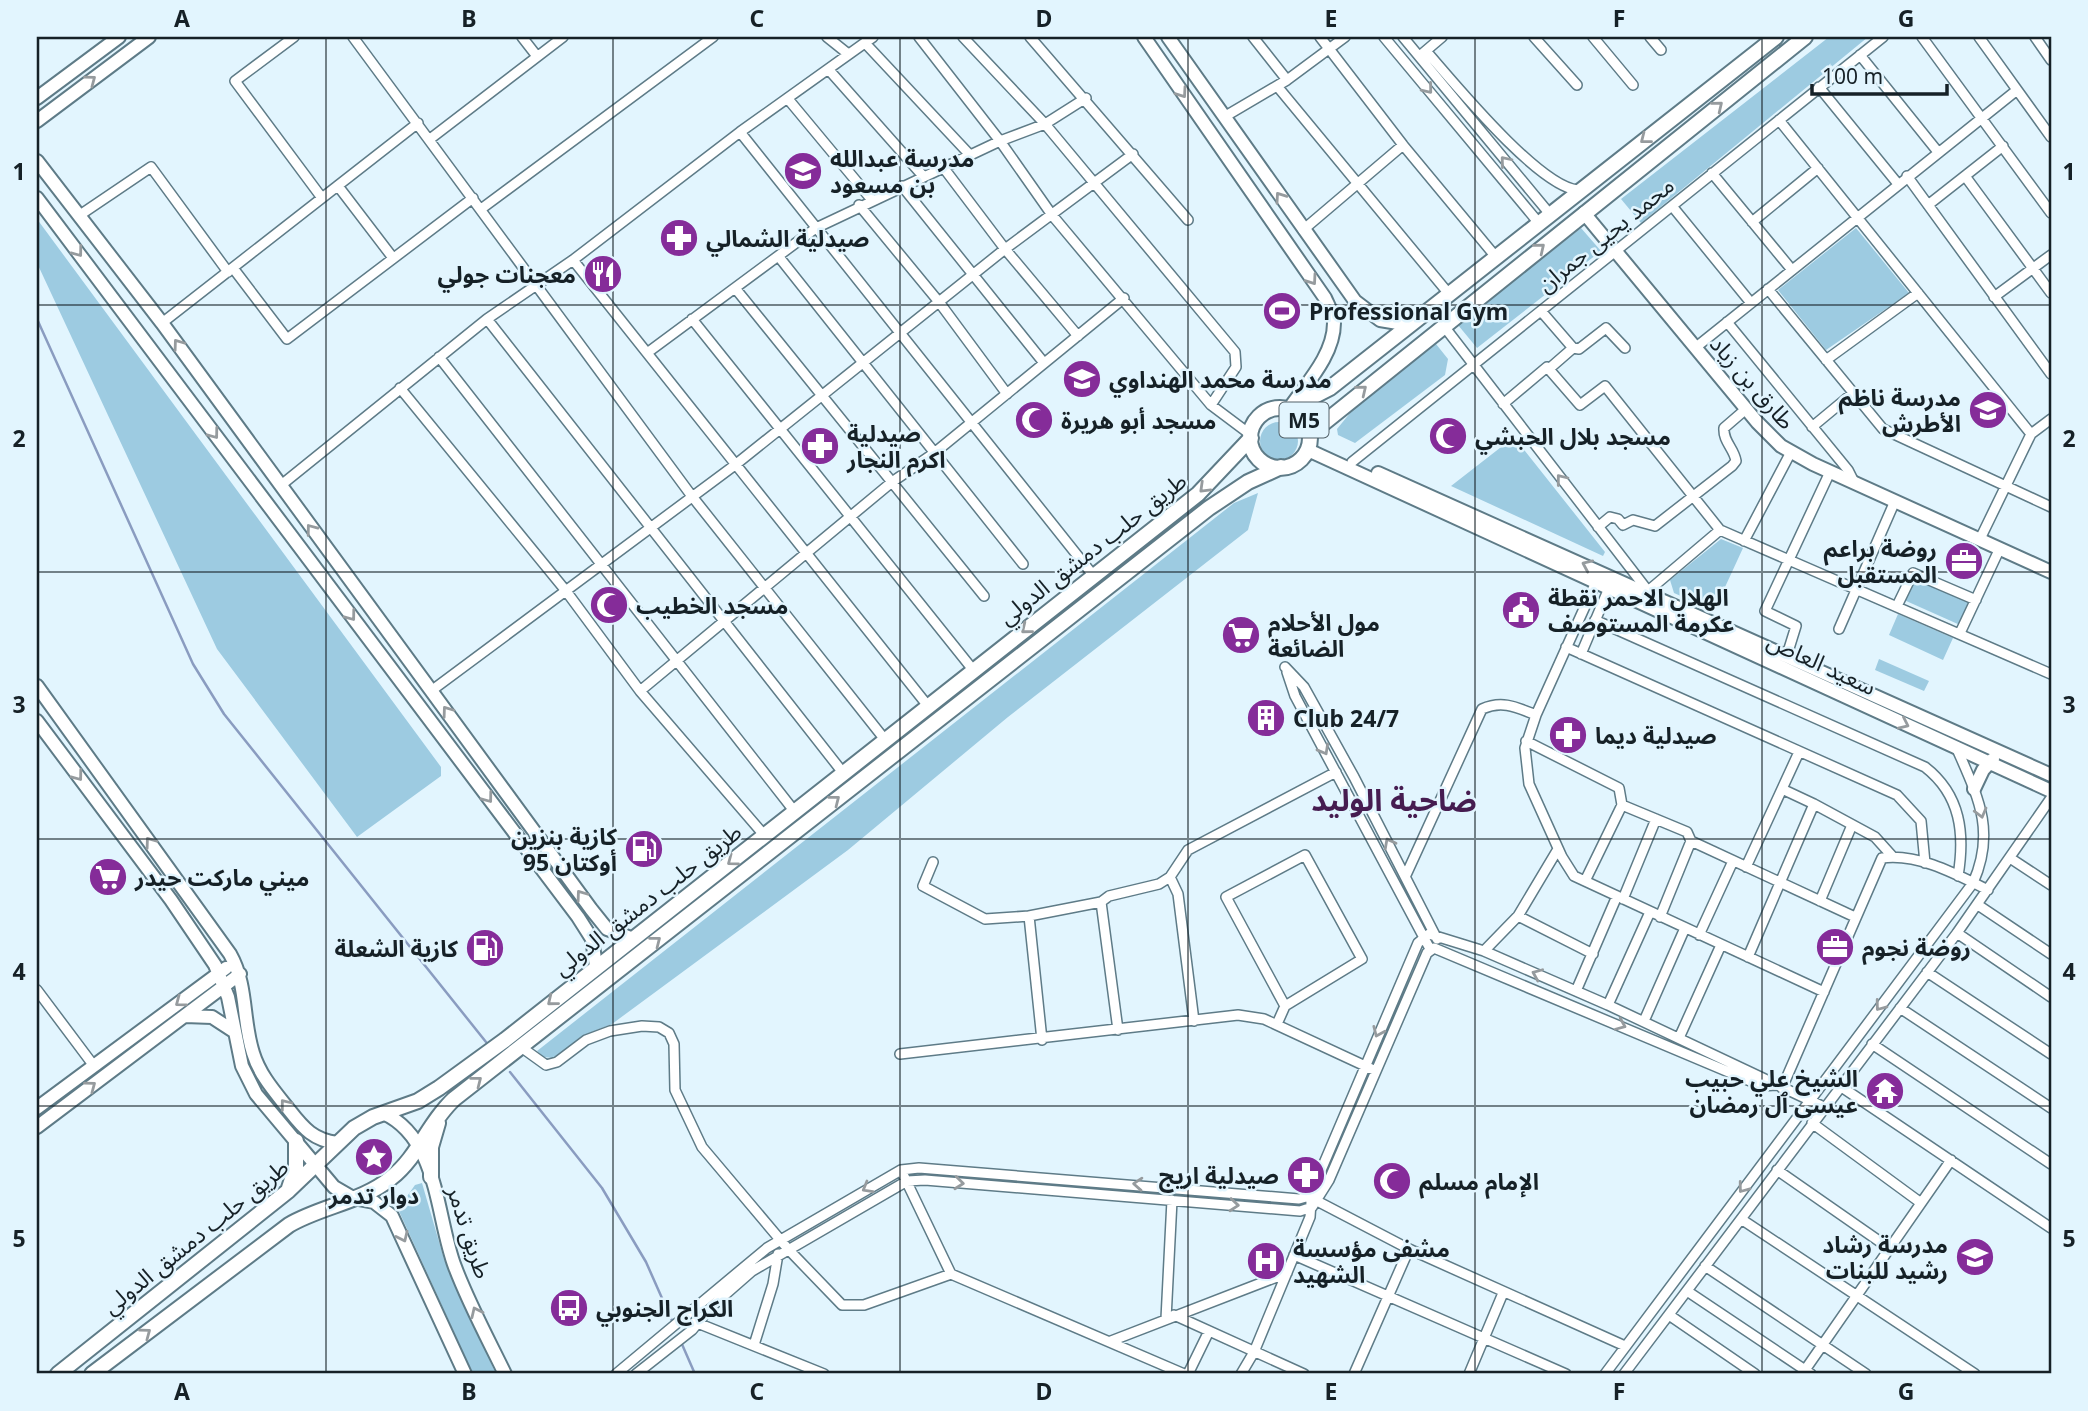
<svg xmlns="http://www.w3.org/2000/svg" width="2088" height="1411" font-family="'Noto Sans','Noto Sans Arabic',sans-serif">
  <rect width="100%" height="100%" fill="#e2f5fe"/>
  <path fill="#9dcbe1" d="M1829,37H1868L1641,223L1621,199Z
    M37,219L441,767V776L357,837L217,649L37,263Z
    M1581,228L1601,251L1477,348L1458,325Z
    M1856,228L1909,293L1826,350L1778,290Z
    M1436,344L1448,359L1445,375L1355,443L1338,435L1337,429L1355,407Z
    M1260 441a19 19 0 1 1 38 0a19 19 0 1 1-38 0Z
    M1514,437L1605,552L1603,556L1451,486Z
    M1258,493L1248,530L1008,717L848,850L612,1024L587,1034L553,1058L543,1057L537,1051L1234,503Z
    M1721,539L1743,548L1714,611L1674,593L1670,580Z
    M1915,578L1970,603L1960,625L1904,600Z
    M1898,614L1953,638L1943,660L1889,635Z
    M1879,659L1929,681L1924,691L1875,670Z
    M422,1183L444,1259L496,1374H473L398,1209L415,1185Z"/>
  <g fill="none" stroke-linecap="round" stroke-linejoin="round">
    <path stroke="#8a9cc0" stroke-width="2.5" d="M37,319L193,664L224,714L486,1042
      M510,1072L602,1188L646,1262L673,1323
      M681,1342L695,1374"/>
    <g stroke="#5e7b87" stroke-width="12">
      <path id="minor" d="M294,37L235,81L322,198
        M353,37L691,495L886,741
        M522,37L536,55
        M827,37L847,53
        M919,37L1000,141L1052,215L1211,405L1251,435
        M963,37L1045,124L1235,352L1236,367L1211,405
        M1030,37L1188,220
        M1253,37L1287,80
        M1320,37L1403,145L1496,257
        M1384,37L1538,222
        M1403,37L1549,213
        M1534,37L1577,85
        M1593,37L1633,85
        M1650,37L1661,50
        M1922,37L2051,213
        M1979,37L2051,137
        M2035,37L2051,60
        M865,43L970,155
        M1426,51C1454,83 1539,187 1578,190
        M1422,54L1442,37
        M1860,55L1938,152
        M829,70L923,176
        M1277,86L1449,294
        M1819,87L1898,184
        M788,99L872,200
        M1224,117L1287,80L1345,37
        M1779,120L2031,434
        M740,132L1093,575
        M430,139L563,37
        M943,167L1005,249L1078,336
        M1712,173L1792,270
        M1907,176L2051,374
        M1965,176L2051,293
        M338,186L393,258
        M902,186L1044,363
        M859,205L939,302L1007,394
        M1928,205L2003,146
        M1672,206L1751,303
        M481,209L713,37
        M80,215L151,167L228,272
        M1752,222L1818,168
        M1303,230L1403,145
        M779,257L1023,564
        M573,260L928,706
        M233,268L287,339L473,198
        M735,288L984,596
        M1768,289L1883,429L2051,507
        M1994,297L2051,255
        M1541,311L1573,348L1579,349L1606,328L1625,348
        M487,319L844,774
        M692,319L974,671
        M1727,322L1848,470L1854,482
        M162,323L418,123
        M1443,325L1648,591L1720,530
        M1695,348L2017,90
        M647,353L816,228L1000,141L1045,124L1086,98
        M439,357L795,812
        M1826,360L1918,293
        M1550,368L1573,348
        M400,388L566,591L640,691L765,836
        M1503,404L1547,367L1580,405L1605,386L1720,530L2051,674
        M1812,427L1853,393
        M1352,462L1883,37
        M280,486L487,319L573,260L740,132L873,37
        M1598,527L1610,517L1618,519L1623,525L1633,520L1655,526L1732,466L1736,461C1734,448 1723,442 1724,428L1746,409
        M1980,539L2031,434L2051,419
        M1744,541L1791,452
        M1596,582L1536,715L1525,748L1529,784L1562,857L1574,876L1824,992
        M1897,606L1913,573L1976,600
        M1595,620L1925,767C1961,795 1965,834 1958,876
        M1839,629L1895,501
        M1960,633L2000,548
        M1566,647L1897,795L1921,821L1925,863
        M1581,654L1609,588
        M1787,655L1796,626L1765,611L1830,472
        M1285,667L1304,687L1354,777L1437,939
        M1287,672L1295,696L1430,949
        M431,691L735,465L1005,249L1133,154
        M640,691L892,482L933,454L1124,298
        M1526,741L1619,788L1622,805L1687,832L1691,841L1855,917
        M1782,789L1814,804
        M2010,858L2051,885
        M933,862L923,886L985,919L1029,916
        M1746,867L1799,752
        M1406,875L1482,709C1502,700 1516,707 1536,715
        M1170,877L1178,894L1194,1021
        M1585,881L1622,805
        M1623,899L1656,819
        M1820,901L1852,825
        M1101,902L1109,896L1159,884L1170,877L1188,850L1336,772
        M1978,905L2051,954
        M1518,916L1593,954
        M1660,917L1691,841
        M1957,933L2051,997
        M1699,935L1733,861
        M1484,951L1518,916L1558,849
        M1748,957L1814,804L1875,837L1893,857
        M1927,972L2051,1054
        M37,990L94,1066
        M1576,991L1617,896
        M1608,1005L1650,912
        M1900,1008L2051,1108
        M1644,1021L1685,928
        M1277,1024L1285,1006L1362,959L1305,855L1226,897L1285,1006
        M1679,1038L1721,945
        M1042,1040L1029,916L1101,902L1118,1030
        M1872,1044L2051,1164
        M521,1047L546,1065L557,1062L586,1040L610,1031L642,1026L659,1027L669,1033L674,1044L675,1090L702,1147L788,1249L842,1305H864L951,1274L1184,1374
        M900,1054L1238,1015L1264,1019L1376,1071
        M1840,1086L2051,1228
        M1782,1088L1882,858C1918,853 1956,874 1988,890
        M1812,1123L1921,1203
        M901,1170L951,1274
        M1777,1170L1889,1248
        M1317,1201L1409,1249L1625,1346
        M1741,1219L1975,1374
        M1294,1255L1566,1374
        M1705,1266L1866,1374
        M1687,1291L1811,1374
        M1174,1315L1304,1374
        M1669,1315L1755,1374
        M1166,1319L1172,1200
        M695,1322L824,1374
        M1111,1341L1287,1273
        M754,1345L773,1284L778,1254
        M1805,1370L1951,1160
        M616,1374L767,1248L901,1170L919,1168L1299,1199L1310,1196L1418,943L1429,934L1484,951L1608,1005L1824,1107
        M636,1374L692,1330L712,1306L752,1271L907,1181L925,1180L1300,1211L1312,1207L1329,1180L1427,953L1434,948L1762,1086L1776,1085
        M1188,1374L1209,1331
        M1241,1374L1254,1352L1310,1217L1311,1202
        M1354,1374L1409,1249
        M1469,1374L1503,1293
        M1605,1374L1973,883C1996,831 1978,797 1957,749
        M1624,1374L1957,933L2051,798"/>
    </g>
    <g stroke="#5e7b87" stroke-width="16">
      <path id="major" d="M1144,37L1325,298C1328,305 1334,315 1334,323C1334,355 1306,384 1289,409
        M1168,37L1355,301L1380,320L1410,325
        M37,98L119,37
        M37,121L149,37
        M37,161L162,323L591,909L607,929L631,938
        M37,198L578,917L592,939L596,966
        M1584,213L1757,422L1781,446L1813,464L2051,572
        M1308,450L2051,791
        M1378,473L2051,775
        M37,686L230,954C248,986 242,1019 253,1053C260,1076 276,1093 290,1111C304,1129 314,1140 337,1143
        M37,721L171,900L215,965L228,997L242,1066L256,1094L334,1187L353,1198L374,1202L392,1216L465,1374
        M1974,789L1983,770L1993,759
        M185,1016L212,1017L235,1032
        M37,1108L226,968
        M383,1113C439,1138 436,1218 455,1267C469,1304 488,1339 505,1374
        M37,1127L240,974"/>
    </g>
    <g stroke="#5e7b87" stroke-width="18">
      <path id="highway" d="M1250 438a30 30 0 1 1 60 0a30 30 0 1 1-60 0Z
        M1289,409L1330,388L1776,37
        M1310,434L1805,37
        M431,1177V1147L438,1123
        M288,1191L296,1167V1141
        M58,1374L288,1191L354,1128L373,1117L418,1101L439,1088L505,1040L1198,494L1251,438
        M92,1374L289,1225C321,1206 362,1202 391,1178C418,1157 429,1122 454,1099L1209,508L1248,482L1281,467"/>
    </g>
    <use href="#minor" stroke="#fff" stroke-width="9"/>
    <use href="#major" stroke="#fff" stroke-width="12"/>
    <use href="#highway" stroke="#fff" stroke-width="14"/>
  </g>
  <defs><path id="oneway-chevron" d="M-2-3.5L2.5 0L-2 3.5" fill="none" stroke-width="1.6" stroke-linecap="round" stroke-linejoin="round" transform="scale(1.75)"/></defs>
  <g stroke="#969b9e">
    <use href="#oneway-chevron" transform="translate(91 80) rotate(-37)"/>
    <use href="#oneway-chevron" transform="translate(1428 89) rotate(51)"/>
    <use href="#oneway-chevron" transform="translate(1182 93) rotate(55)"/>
    <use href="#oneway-chevron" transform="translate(1718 106) rotate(-39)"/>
    <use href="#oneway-chevron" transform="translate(1645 139) rotate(142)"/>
    <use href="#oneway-chevron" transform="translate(1505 161) rotate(-130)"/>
    <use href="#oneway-chevron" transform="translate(1280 197) rotate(-125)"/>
    <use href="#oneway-chevron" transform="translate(1540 248) rotate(-39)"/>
    <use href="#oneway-chevron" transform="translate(78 252) rotate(53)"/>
    <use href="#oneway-chevron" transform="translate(1312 280) rotate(55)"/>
    <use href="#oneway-chevron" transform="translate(178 344) rotate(-126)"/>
    <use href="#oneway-chevron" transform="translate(1362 390) rotate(-39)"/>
    <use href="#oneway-chevron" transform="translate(214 434) rotate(53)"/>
    <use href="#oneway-chevron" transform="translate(1561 479) rotate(-128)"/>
    <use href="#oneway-chevron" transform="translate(1204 488) rotate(136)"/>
    <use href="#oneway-chevron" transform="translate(311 529) rotate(-127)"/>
    <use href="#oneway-chevron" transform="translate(1587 565) rotate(-156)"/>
    <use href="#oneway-chevron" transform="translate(351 616) rotate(53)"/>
    <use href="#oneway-chevron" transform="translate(1026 629) rotate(141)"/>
    <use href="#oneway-chevron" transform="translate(447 711) rotate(-126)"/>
    <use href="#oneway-chevron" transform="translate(1904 724) rotate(25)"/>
    <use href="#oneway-chevron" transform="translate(1324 750) rotate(61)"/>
    <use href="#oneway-chevron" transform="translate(78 776) rotate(53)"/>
    <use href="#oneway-chevron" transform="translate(488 798) rotate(53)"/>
    <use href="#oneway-chevron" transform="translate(835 800) rotate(-38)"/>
    <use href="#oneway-chevron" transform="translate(1981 813) rotate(75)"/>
    <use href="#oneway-chevron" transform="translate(150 842) rotate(-126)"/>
    <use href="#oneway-chevron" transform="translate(1389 843) rotate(-118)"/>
    <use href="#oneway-chevron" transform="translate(732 861) rotate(143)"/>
    <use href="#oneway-chevron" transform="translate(581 895) rotate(-126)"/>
    <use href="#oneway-chevron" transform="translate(656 941) rotate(-38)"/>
    <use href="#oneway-chevron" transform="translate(1537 974) rotate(-157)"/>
    <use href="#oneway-chevron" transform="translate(552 1001) rotate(141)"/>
    <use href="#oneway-chevron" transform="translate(180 1002) rotate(143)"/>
    <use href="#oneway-chevron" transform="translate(1880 1006) rotate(127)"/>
    <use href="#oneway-chevron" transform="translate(1621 1025) rotate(23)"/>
    <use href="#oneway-chevron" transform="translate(1378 1032) rotate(114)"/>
    <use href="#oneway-chevron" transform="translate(477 1081) rotate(-38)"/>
    <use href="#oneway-chevron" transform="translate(91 1086) rotate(-37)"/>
    <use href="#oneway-chevron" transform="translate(285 1104) rotate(-128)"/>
    <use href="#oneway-chevron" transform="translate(959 1183) rotate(6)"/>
    <use href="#oneway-chevron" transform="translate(1138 1184) rotate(-176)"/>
    <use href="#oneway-chevron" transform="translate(867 1188) rotate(150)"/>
    <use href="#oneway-chevron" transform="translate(1743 1188) rotate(127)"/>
    <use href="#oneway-chevron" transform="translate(1234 1205) rotate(5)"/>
    <use href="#oneway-chevron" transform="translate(403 1237) rotate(65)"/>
    <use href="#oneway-chevron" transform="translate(476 1312) rotate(-115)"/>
    <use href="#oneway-chevron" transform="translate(146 1333) rotate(-37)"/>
  </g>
  <path fill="none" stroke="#162127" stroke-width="2" stroke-opacity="0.55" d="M326,37V1374M613,37V1374M900,37V1374M1188,37V1374M1475,37V1374M1762,37V1374M37,305H2051M37,572H2051M37,839H2051M37,1106H2051"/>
  <defs>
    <g id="school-disc" transform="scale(2.0125)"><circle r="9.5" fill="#852c99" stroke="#e2f5fe"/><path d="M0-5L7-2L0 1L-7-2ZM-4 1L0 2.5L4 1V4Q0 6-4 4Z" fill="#fff"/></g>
    <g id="pharmacy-disc" transform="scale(2.0125)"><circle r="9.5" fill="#852c99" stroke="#e2f5fe"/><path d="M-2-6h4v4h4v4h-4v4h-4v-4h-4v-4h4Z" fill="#fff"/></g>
    <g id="restaurant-disc" transform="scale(2.0125)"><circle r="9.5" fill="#852c99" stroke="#e2f5fe"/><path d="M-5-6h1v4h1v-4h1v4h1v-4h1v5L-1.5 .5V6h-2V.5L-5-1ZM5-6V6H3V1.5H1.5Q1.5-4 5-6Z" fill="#fff"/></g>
    <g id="stadium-disc" transform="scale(2.0125)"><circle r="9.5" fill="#852c99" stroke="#e2f5fe"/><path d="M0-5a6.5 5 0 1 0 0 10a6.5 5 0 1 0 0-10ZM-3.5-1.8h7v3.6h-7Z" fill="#fff"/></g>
    <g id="mosque-disc" transform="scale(2.0125)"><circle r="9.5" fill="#852c99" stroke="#e2f5fe"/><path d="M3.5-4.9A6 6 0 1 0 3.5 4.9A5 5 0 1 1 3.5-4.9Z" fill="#fff"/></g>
    <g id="office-disc" transform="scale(2.0125)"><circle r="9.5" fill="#852c99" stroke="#e2f5fe"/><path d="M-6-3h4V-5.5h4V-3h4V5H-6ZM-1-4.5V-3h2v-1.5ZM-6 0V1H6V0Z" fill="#fff"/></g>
    <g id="civic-disc" transform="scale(2.0125)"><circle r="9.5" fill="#852c99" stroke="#e2f5fe"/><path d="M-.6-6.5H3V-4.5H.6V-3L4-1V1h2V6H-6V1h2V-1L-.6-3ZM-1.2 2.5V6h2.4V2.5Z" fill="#fff"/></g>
    <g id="supermarket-disc" transform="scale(2.0125)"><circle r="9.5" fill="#852c99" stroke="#e2f5fe"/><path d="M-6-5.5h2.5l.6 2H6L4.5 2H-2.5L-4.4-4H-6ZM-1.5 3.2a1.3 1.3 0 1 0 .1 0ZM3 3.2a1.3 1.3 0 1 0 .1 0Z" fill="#fff"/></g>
    <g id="building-disc" transform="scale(2.0125)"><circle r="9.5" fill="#852c99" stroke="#e2f5fe"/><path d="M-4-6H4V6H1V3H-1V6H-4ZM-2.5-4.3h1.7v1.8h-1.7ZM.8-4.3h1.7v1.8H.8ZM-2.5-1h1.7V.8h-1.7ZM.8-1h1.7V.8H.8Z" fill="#fff"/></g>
    <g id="fuel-disc" transform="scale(2.0125)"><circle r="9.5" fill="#852c99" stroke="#e2f5fe"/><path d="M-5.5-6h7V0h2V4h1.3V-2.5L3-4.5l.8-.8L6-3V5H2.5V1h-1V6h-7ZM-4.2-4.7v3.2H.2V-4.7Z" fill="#fff"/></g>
    <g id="temple-disc" transform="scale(2.0125)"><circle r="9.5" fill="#852c99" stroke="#e2f5fe"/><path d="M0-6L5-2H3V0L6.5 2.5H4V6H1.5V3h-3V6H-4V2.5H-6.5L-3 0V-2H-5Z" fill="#fff"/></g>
    <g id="sight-disc" transform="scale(2.0125)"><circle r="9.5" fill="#852c99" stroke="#e2f5fe"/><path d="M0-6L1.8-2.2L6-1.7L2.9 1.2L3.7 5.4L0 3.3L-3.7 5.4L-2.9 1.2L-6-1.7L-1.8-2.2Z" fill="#fff"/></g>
    <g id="hospital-disc" transform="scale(2.0125)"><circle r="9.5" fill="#852c99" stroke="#e2f5fe"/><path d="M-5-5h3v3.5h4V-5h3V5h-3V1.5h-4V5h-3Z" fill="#fff"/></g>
    <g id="bus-disc" transform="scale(2.0125)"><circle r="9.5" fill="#852c99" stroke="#e2f5fe"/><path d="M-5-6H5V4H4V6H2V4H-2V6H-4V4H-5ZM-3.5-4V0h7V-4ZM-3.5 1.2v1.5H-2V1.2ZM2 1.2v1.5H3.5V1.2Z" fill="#fff"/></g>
  </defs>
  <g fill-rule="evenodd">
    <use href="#school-disc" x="803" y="171"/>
    <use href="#pharmacy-disc" x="679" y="238"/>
    <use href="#restaurant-disc" x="603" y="274"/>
    <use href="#stadium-disc" x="1282" y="311"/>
    <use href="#school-disc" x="1082" y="379"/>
    <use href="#school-disc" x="1988" y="410"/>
    <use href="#mosque-disc" x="1034" y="420"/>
    <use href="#mosque-disc" x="1448" y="436"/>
    <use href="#pharmacy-disc" x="820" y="446"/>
    <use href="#office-disc" x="1964" y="561"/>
    <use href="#mosque-disc" x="609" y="605"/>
    <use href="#civic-disc" x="1521" y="610"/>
    <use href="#supermarket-disc" x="1241" y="635"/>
    <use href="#building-disc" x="1266" y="718"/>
    <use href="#pharmacy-disc" x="1568" y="735"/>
    <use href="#fuel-disc" x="644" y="849"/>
    <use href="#supermarket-disc" x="108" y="877"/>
    <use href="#office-disc" x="1835" y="947"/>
    <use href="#fuel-disc" x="485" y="948"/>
    <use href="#temple-disc" x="1885" y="1091"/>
    <use href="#sight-disc" x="374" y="1157"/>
    <use href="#pharmacy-disc" x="1306" y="1175"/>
    <use href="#mosque-disc" x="1392" y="1181"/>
    <use href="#school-disc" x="1975" y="1257"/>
    <use href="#hospital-disc" x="1266" y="1261"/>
    <use href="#bus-disc" x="569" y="1308"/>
  </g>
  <g text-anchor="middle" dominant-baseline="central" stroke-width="5" stroke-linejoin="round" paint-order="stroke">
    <rect fill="#e2f5fe" stroke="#536168" stroke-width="2" x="1279.5" y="402.5" width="49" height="35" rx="5"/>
    <g font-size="21" font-weight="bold" fill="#162127">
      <text x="1304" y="420">M5</text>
    </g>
    <g font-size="23" font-weight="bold" fill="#162127" stroke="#e2f5fe" text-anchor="start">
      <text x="830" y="158">مدرسة عبدالله<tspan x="830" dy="26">بن مسعود</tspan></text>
      <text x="706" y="238">صيدلية الشمالي</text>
      <text x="576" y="274" text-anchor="end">معجنات جولي</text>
      <text x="1309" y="311">Professional Gym</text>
      <text x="1109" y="379">مدرسة محمد الهنداوي</text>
      <text x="1961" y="397" text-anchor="end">مدرسة ناظم<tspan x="1961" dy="26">الأطرش</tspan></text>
      <text x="1061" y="420">مسجد أبو هريرة</text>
      <text x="847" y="433">صيدلية<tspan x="847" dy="26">اكرم النجار</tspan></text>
      <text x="1475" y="436">مسجد بلال الحبشي</text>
      <text x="1937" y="548" text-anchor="end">روضة براعم<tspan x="1937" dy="26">المستقبل</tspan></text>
      <text x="1548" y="597">الهلال الاحمر نقطة<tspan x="1548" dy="26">عكرمة المستوصف</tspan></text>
      <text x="636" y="605">مسجد الخطيب</text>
      <text x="1268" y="622">مول الأحلام<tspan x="1268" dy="26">الضائعة</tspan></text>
      <text x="1293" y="718">Club 24/7</text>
      <text x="1595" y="735">صيدلية ديما</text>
      <text x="617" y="836" text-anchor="end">كازية بنزين<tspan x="617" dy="26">أوكتان 95</tspan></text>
      <text x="135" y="877">ميني ماركت حيدر</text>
      <text x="1862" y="947">روضة نجوم</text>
      <text x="458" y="948" text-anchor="end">كازية الشعلة</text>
      <text x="1858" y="1078" text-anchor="end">الشيخ علي حبيب<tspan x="1858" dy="26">عيسى ٱل رمضان</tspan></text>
      <text x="1279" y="1175" text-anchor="end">صيدلية اريج</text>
      <text x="1419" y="1181">الإمام مسلم</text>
      <text x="374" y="1195" text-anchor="middle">دوار تدمر</text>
      <text x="1948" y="1244" text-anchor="end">مدرسة رشاد<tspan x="1948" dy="26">رشيد للبنات</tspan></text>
      <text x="1293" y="1248">مشفى مؤسسة<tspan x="1293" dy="26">الشهيد</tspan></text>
      <text x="596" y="1308">الكراج الجنوبي</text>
    </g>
    <g font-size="23" fill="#162127" stroke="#e2f5fe">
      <text transform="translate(1605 234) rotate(-39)">محمد يحيى جمران</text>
      <text transform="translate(1753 382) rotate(49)">طارق بن زياد</text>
      <text transform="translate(1092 548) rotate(-38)">طريق حلب دمشق الدولي</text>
      <text transform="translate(1822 663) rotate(25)">سعيد العاص</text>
      <text transform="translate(647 899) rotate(-38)">طريق حلب دمشق الدولي</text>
      <text transform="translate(470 1232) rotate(72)">طريق تدمر</text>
      <text transform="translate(195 1236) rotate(-39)">طريق حلب دمشق الدولي</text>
    </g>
    <g font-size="30" font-weight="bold" fill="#461c50" stroke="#e2f5fe">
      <text x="1394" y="799">ضاحية الوليد</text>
    </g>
  </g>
  <rect width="2088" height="1411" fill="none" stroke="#e2f5fe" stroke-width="77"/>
  <path d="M1812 84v10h135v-10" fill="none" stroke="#162127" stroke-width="3.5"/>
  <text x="1822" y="84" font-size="21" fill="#162127" stroke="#e2f5fe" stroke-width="5" paint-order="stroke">100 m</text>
  <rect x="38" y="38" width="2012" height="1334" fill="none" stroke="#162127" stroke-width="2.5"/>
  <g font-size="23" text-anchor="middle" font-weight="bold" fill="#162127">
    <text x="182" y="27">A</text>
    <text x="469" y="27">B</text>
    <text x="757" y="27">C</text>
    <text x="1044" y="27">D</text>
    <text x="1331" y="27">E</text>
    <text x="1619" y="27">F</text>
    <text x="1906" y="27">G</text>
    <text x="19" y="180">1</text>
    <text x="2069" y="180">1</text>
    <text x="19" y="447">2</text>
    <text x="2069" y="447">2</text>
    <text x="19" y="713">3</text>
    <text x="2069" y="713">3</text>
    <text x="19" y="980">4</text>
    <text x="2069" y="980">4</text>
    <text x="19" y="1247">5</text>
    <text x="2069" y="1247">5</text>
    <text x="182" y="1400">A</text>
    <text x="469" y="1400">B</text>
    <text x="757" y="1400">C</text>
    <text x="1044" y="1400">D</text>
    <text x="1331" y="1400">E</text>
    <text x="1619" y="1400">F</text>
    <text x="1906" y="1400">G</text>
  </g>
</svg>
